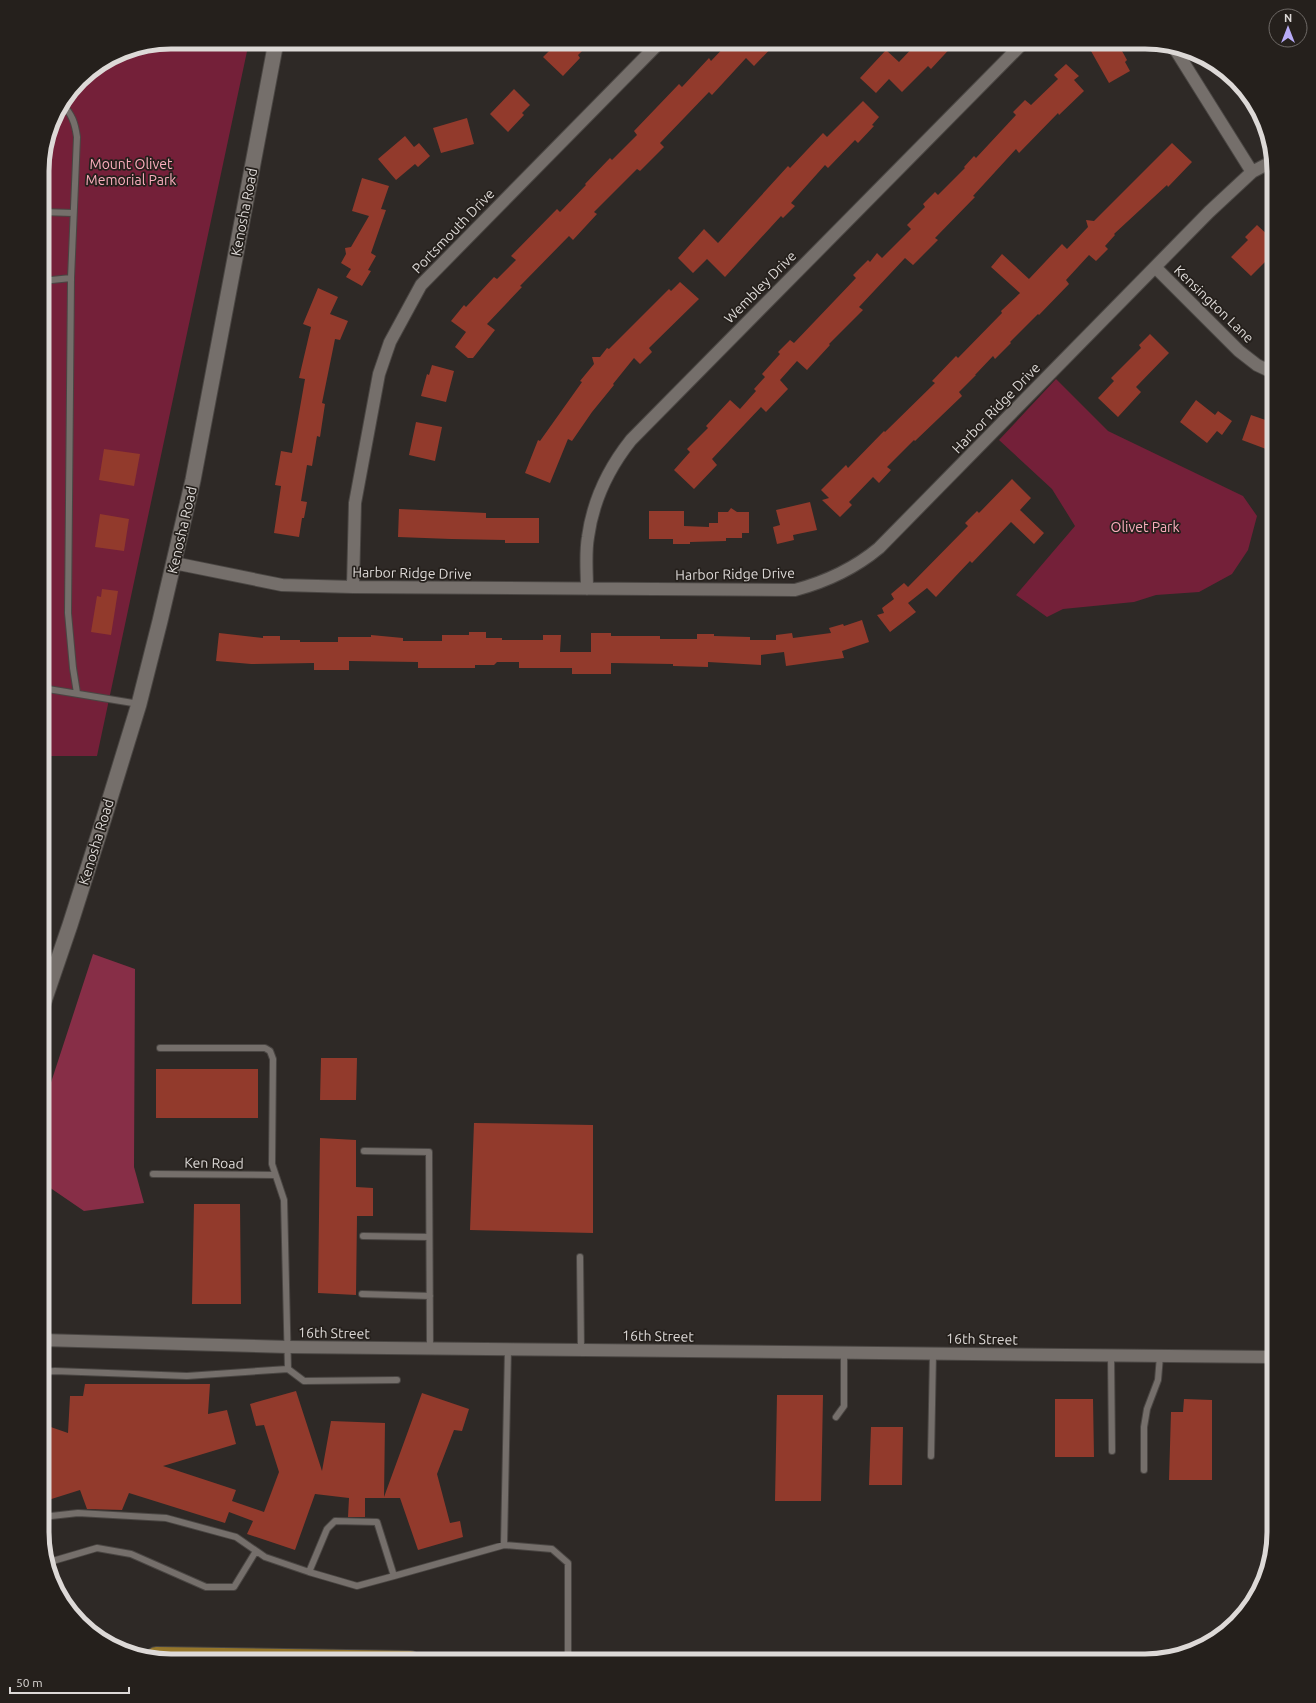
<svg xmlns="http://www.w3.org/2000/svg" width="1316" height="1703" font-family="Ubuntu,sans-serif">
  <rect width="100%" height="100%" fill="#2e2926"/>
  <path fill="#742039" d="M171,42H249L97,756H42V162L55,114L86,74L122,52Z
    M1056,379L1108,431L1243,496L1257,516L1248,550L1232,574L1199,592L1156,595L1134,602L1063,609L1047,617L1016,595L1075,526L1052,489L999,440Z"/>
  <path fill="#872e47" d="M93,954L135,969L134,1167L144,1203L84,1211L46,1185L42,1201V1110Z"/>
  <path fill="#923a2c" d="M558,42H591L578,55L580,58L563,76L543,57Z
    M729,42H777L754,66L746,58L712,95L709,92L660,143L664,147L640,171L637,169L594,212L597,214L573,240L569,236L520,286L522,287L487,324L495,330L473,358H468L455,347L466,332L451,321L464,305L466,307L494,277L497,279L516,260L511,256L557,209L560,212L586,185L585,184L610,158L612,160L637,135L634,131L679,84L682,87L709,58L711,61Z
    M918,42H956L931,69L928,66L902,92L889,79L876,93L860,78L886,50L899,62Z
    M1107,42H1117L1127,60L1125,62L1130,71L1109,83L1091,51Z
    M1066,64L1079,76L1074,80L1084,91L1059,115L1058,113L1019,153L1016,149L973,196L975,197L935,238L938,240L913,265L905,258L859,307L863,310L829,344L830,345L807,370L797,361L780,380L788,389L766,412L761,407L712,459L717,465L694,489L674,470L690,452L687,449L708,428L706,426L730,400L740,409L756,391L754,389L765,377L762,374L780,354L778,352L790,340L794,343L856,278L853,275L868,260L870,262L877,253L882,258L911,229L907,225L925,207L923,204L935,192L938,195L965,168L964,167L974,156L976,158L1016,115L1013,112L1025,100L1031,105L1058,79L1054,75Z
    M514,89L530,105L522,113L524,115L508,132L490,114Z
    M863,101L879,117L872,125L874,126L858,143L855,140L828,168L825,165L791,203L795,206L783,218L781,216L725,277L707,259L693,273L678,258L704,229L718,243L788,166L790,168L823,133L827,137Z
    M467,118L474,144L441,153L433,128Z
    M405,136L414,147L419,143L430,156L418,167L415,164L396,180L378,159Z
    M1172,143L1192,162L1168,187L1167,185L1114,234L1115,235L1105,246L1108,249L1096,261L1089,255L1066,280L1069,284L1039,315L1038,314L1010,342L1011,343L995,359L993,356L975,375H976L959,392L962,396L915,441L914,440L887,467L891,470L879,483L873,477L849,502L852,505L840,517L822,500L829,498L821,490L846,465L848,468L884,431L885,432L935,383L932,381L956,356L958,358L1002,313L1001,311L1020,293L991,267L1002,254L1029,279L1062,244L1067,249L1088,227L1086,220L1094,221Z
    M362,178L389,186L381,209L386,210L371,253L376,256L368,270L371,271L362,286L346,277L351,269L341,263L346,254L345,248L351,247L369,216L352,211Z
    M1257,225L1270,237L1265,242L1274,253L1251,276L1231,257L1248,240L1245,237Z
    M680,282L699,299L649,348L652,352L640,364L634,358L613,384L614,385L592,412L572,441L568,439L550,483L525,473L538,440L540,441L582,382L580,381L594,364L592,357H600L607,348L609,349L669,289L671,291Z
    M318,288L338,297L330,314L348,321L340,340L335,339L322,403L325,404L320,437L317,436L312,466L307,465L301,501L307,502L304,518H302L299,537L274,533L281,486L275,485L281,451L292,453L305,379L299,378L311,327L303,324Z
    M1150,334L1169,353L1136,387L1141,392L1118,417L1098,398L1114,381L1111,378L1141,348L1139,345Z
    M432,365L454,371L446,402L421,396L427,374L429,375Z
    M1196,400L1215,415L1218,411L1232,421L1222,435L1217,431L1207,443L1180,422Z
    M1251,415L1274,423V452L1242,440Z
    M416,422L442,427L435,461L409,455Z
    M104,449L140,454L134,486L99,480Z
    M1012,479L1031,498L1020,510L1044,533L1034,544L1011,522L972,563L970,561L936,597L927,588L908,603L916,612L890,632L877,615L884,613L882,608L894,599L891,594L904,583L908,587L968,526L965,523L977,511L979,513Z
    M810,502L817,530L793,535L794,540L777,544L773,527L780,525L776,510Z
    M731,508L737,512H749V533H742V538H726V541L690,542V544H673V539H649V511H684V526L709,527V523H718V512H728Z
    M399,509L486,513V518H539V543H505V540L451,539L398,537Z
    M100,514L129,519L124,551L95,547Z
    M102,589L118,591L111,635L91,632L97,596L101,597Z
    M862,620L869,642L842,651L844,658L786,666L784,652L761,655V665L708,662V667L673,666V664L611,663V674H572V668H519V662H497L494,665H475V668H418V662L349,661V670H314V663L251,664L216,661L219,633L263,638V636H280V640H300V642H338V637H371V635L403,638V641H442V635H469V632H486V638H502V640H543V635H561L560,652H591V633H611V636H660V639H697V634H714V636L750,637V640H776V635L792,633L793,638L831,633L829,628L843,624L844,626Z
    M321,1058H357L356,1100H320Z
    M156,1069H258V1118H156Z
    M474,1123L593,1125V1233L470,1230Z
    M320,1138L356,1140V1187L373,1188V1216H357L356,1295L318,1293Z
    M194,1204H240L241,1304H192Z
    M85,1384H210L208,1414L227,1410L236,1444L163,1466L236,1490L232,1501L264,1512L279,1472L264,1425L256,1426L250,1404L296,1391L322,1471L331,1421L385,1423L384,1497L422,1393L469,1409L462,1431L454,1430L437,1474L450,1523L460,1521L463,1537L418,1550L400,1498H365V1517H348L349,1498L315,1494L295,1550L247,1534L253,1521L229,1512L225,1523L129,1493L122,1510L87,1509L80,1490L42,1502V1424L68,1433L70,1396H83Z
    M777,1395H823L821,1501H775Z
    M1055,1399H1093L1094,1457H1055Z
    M1184,1399L1212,1400V1480H1169L1171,1412H1183Z
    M871,1427H903L902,1485H869Z"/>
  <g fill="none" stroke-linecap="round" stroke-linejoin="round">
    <g stroke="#4a4643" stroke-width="8">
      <path id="service" d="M62,104C72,114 75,123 77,137L71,278L68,613L73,668L77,693
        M42,212L73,213
        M42,281L71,278
        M42,688L139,704
        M160,1048H265L270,1051L273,1059L272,1164L284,1200L288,1369L304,1381L397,1380
        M364,1151L429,1152L430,1349
        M153,1174L275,1175
        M363,1236L429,1237
        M580,1257L581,1350
        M362,1294L430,1296
        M1111,1355L1112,1451
        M42,1372L55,1371L187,1376L288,1369
        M836,1417L844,1406V1353
        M931,1456L933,1353
        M1144,1470V1427L1147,1409L1158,1380L1160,1356
        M42,1517L78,1513L166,1518L236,1537L265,1557L309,1572L327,1529L335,1521L377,1522L394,1576L504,1545L552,1549L568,1563V1661
        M504,1545L508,1349
        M46,1563L97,1548L131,1554L206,1587H234L256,1551
        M309,1572L357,1586L394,1576"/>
    </g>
    <g stroke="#4a4643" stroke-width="14">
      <path id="minor" d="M1175,49L1252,172
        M1155,267L1239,351L1257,365L1274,373
        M174,563L282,585L353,587L795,590C825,582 855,568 879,548L1209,212L1252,172L1273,161
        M353,587L355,503L379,374L390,342L421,285L660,42
        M587,589C587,572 585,554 588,537C593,500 608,469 631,440L1024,42
        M42,1340L288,1347L1274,1357"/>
    </g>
    <g stroke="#4a4643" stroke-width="17">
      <path id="tertiary" d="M42,1007L70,925L104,818L139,704L160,621L193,480L276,42"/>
    </g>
    <g stroke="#4a4643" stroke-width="22">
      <path id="primary" d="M156,1657L410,1661"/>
    </g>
    <use href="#service" stroke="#756f6b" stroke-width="6"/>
    <use href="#minor" stroke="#756f6b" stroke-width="12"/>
    <use href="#tertiary" stroke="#756f6b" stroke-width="15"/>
    <use href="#primary" stroke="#95762b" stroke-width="20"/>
  </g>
  <g text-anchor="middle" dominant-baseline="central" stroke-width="3.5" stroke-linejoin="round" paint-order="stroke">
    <g font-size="14" fill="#faaebd" stroke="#25201c">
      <text x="131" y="164">Mount Olivet<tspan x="131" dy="16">Memorial Park</tspan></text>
      <text x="1145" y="527">Olivet Park</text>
    </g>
    <g font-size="14" fill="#ddd9d7" stroke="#25201c">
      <text transform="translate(244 212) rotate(-79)">Kenosha Road</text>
      <text transform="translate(453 231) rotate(-46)">Portsmouth Drive</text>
      <text transform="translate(760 287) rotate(-45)">Wembley Drive</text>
      <text transform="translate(1214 304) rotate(44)">Kensington Lane</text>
      <text transform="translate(996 408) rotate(-46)">Harbor Ridge Drive</text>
      <text transform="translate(182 530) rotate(-77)">Kenosha Road</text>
      <text transform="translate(412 573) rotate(1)">Harbor Ridge Drive</text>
      <text transform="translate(735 574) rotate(-1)">Harbor Ridge Drive</text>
      <text transform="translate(96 842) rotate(-73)">Kenosha Road</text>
      <text transform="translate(214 1163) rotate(1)">Ken Road</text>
      <text transform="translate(334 1333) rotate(1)">16th Street</text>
      <text transform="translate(658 1336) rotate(1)">16th Street</text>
      <text transform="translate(982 1339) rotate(1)">16th Street</text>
    </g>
  </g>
  <path d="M0 0H1316V1703H0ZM171 49H1145A122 122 0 0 1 1267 171V1532A122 122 0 0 1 1145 1654H171A122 122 0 0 1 49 1532V171A122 122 0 0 1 171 49Z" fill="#25201c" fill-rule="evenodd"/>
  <path fill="none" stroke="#ddd9d7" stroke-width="5" d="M171 49H1145A122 122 0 0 1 1267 171V1532A122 122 0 0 1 1145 1654H171A122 122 0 0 1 49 1532V171A122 122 0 0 1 171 49Z"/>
  <g transform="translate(1288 28)"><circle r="19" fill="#25201c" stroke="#6f6a67"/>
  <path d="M0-3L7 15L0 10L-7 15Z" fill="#b8abf7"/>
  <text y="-6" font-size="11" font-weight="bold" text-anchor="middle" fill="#ddd9d7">N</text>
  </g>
  <path d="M10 1687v6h119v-6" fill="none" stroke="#ddd9d7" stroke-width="2"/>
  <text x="16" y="1687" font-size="12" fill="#ddd9d7" stroke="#25201c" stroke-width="3" paint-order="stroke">50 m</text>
</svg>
